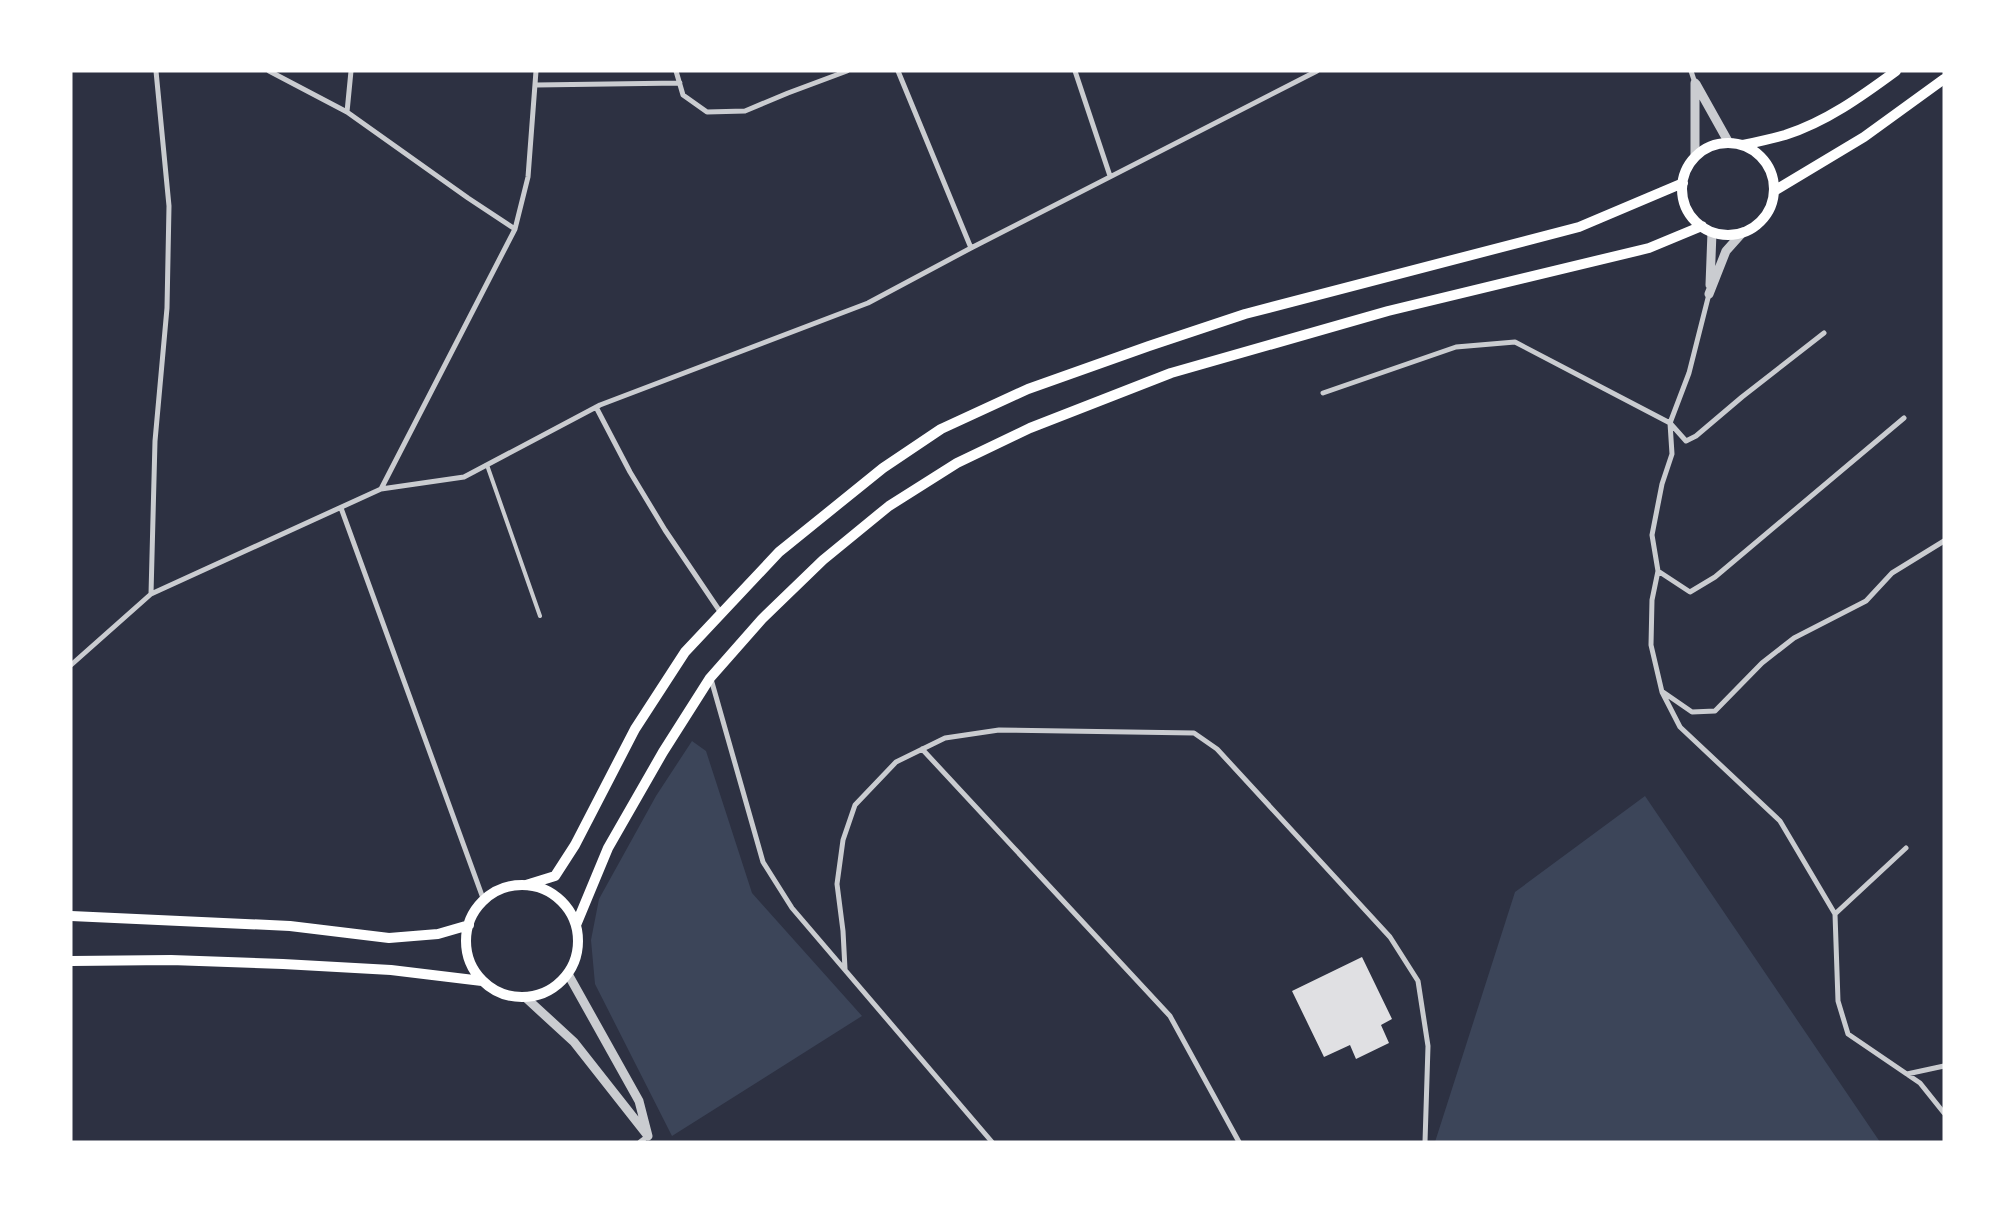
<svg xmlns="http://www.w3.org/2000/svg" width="2015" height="1213" font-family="'Space Grotesk',sans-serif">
  <rect width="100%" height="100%" fill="#2d3142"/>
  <path fill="#3c4559" d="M692,741L706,751L752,893L862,1016L672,1136L595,984L591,940L599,899L656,796Z
    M1645,796L1880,1142H1435L1515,892Z"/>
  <path fill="#e0e0e3" d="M1362,957L1392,1019L1381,1025L1389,1043L1356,1059L1350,1045L1324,1057L1292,991Z"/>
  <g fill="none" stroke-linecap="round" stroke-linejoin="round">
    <path stroke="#caccd0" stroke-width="4" d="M487,465L540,616"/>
    <path stroke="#caccd0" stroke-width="5" d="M269,71L347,112L468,198L515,229
      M676,71L683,95L707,112L745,111L788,93L847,71
      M898,71L971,248
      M1075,71L1110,176
      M1691,71L1695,83
      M536,85L680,83
      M347,112L351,71
      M1709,294L1689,373L1670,423L1672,454L1662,484L1652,535L1658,571L1690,592L1715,577L1904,418
      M1323,393L1456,347L1515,342L1670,423L1686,441L1696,436L1742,397L1824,333
      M596,407L630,472L665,530L721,613
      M381,489L515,229L528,177L536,71
      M341,508L484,901
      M1658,571L1652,600L1651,645L1662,692L1680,727L1780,821L1835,914L1838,1001L1848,1034L1920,1083L1944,1113
      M151,594L155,441L167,308L169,206L156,71
      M71,665L151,594L381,489L464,477L600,405L868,303L971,248L1317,71
      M711,679L763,862L792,908L992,1142
      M1663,692L1692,712L1715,711L1762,663L1794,638L1866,601L1892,573L1944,541
      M922,749L1170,1016L1239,1142
      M1835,914L1906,848
      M845,969L843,931L837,884L843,840L855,805L896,762L945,738L999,730L1194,733L1217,749L1390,937L1418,981L1428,1046L1425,1142
      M1907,1074L1944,1066
      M640,1142L648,1136"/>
    <path stroke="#caccd0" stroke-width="9" d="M1695,83V157
      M1696,84L1729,143
      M1710,285L1712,232
      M1709,294L1726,251L1743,232
      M525,997L574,1042L648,1136L639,1101L568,974"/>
    <path stroke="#fff" stroke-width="10" d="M1682 189a46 46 0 1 1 92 0a46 46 0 1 1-92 0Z
      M1743,145C1757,142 1771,139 1785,135C1826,122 1862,96 1896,71
      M1774,191L1864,137L1944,79
      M526,885L555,876L575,845L635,729L685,652L779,552L883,468L941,429L1028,389L1149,346L1245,314L1579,227L1683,183
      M466 941a56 56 0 1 1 112 0a56 56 0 1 1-112 0Z
      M71,916L290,926L389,938L438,934L469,925
      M576,925L608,848L663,752L710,678L762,619L823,560L889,506L957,463L1030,428L1171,373L1388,311L1649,248L1702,226
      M71,961L171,960L283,964L391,970L482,981"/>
  </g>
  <rect width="2015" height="1213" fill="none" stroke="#ffffff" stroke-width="145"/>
</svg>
